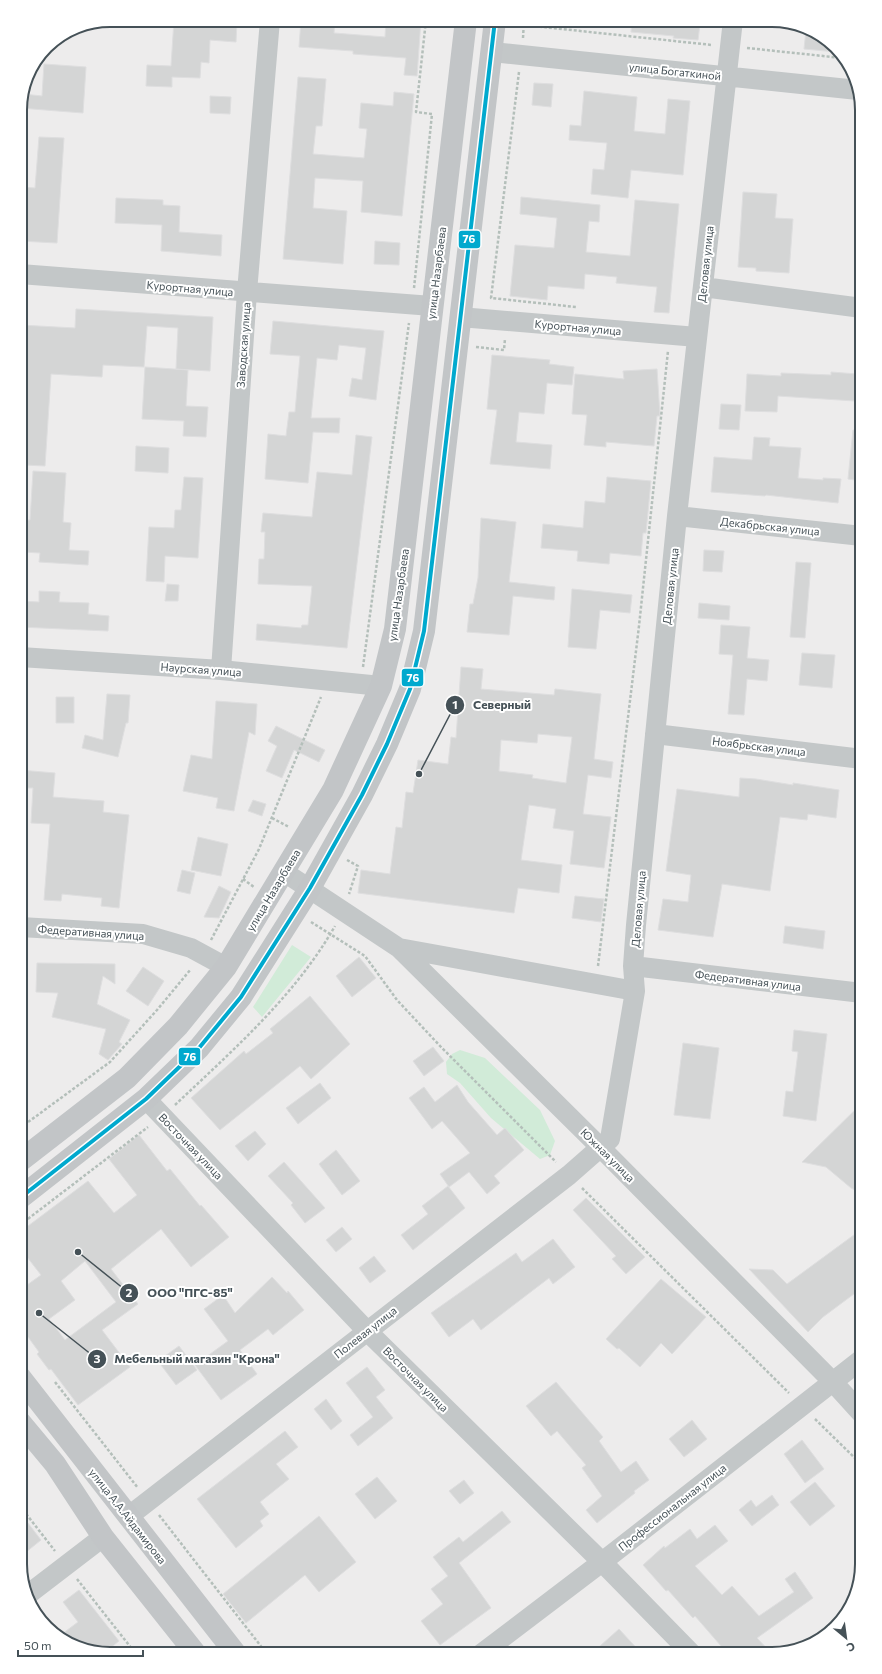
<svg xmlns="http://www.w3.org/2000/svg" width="882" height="1674" font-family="Commissioner,sans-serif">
  <rect width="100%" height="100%" fill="#edecec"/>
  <path fill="#d1ebd8" d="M292,945L311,957L262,1017L253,1007Z
    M460,1050L485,1058L540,1110L555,1141L550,1155L540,1159L491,1118L460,1083L447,1074L446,1062L452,1054Z"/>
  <path fill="#d4d5d5" stroke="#dededf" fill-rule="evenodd" d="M174,20H237L236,42L210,40L209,63L201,62L200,78L172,77V87L146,86L147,65L171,66Z
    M301,20H335L334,33L385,37L386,20H421L417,76L404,75L406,58L353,54V51L299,47Z
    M632,20H674L700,24L698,40L673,38L674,36L631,32Z
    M806,30L827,38L837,52L804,49Z
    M44,64L86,67L83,113L20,108L23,94L42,96Z
    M298,77L326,79L322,126H316L313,154L364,158L367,129L359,128L361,103L393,106L394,92L414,94L402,216L361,212L363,181L315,178L313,208L347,211L343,264L283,259Z
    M534,83L553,84L551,107L532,105Z
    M584,91L637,97L634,131L665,134L668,99L690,101L683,175L631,170L628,198L591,194L593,169L604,170L607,143L569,140L570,125L581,126Z
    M210,96L231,97L230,114L210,113Z
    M39,137L64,138L57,243L20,241V187L35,188Z
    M743,192L777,194L775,218L793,219L789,273L756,271V268L738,267Z
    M521,197L600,205L599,222L589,221L586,252L630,256L635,200L679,204L669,313L654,312L657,287L616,283L617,277L585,274L584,289L548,286L547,300L510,296L515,245L554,248L557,218L520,214Z
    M116,198L163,200V205L180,206L179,232L222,235L221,256L161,251L162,225L115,223Z
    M375,241L400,243L399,265L374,264Z
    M76,309L213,317L210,371L176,369L178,328L147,326L144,367L103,365L102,377L51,374L45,466L25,465L27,434L20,433V325L75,328Z
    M273,321L384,331L376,400L349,396L352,378L362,380L366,348L339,345L337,360L317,358L311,418H340L339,433L313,432L308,483L265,479L268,434L286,436L289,412H295L300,356L270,354Z
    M492,355L550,360L549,364L574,367L572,385L547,383L544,414L519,412L516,442L552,445L550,469L490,464L497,410L487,409Z
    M145,367L188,370L186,406L208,407L206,437L183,436L184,421L142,419Z
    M657,369L660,416H657L654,446L606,442V447L584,445L587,415L572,414L575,374L624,379L623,371Z
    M831,372L857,374L855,401L778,396L777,412L745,411L747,374L781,376V373L831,375Z
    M721,404L741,405L739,430L719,429Z
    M853,430L862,431V481L848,479Z
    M356,435L372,437L347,648L256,640L257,624L301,628L302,625H308L312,586L258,584L259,559H264L265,532H261L263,513L312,517L317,472L352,475Z
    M754,437L770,438L769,446L801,448L798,478L823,480V478L841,479L838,503L766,495L765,496L711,492L714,457L752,460Z
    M136,446L169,448L168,473L135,471Z
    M33,471L66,473L63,522L71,523L69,550L89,551L88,565L39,562L40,553L24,552V543H20V520H30Z
    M184,477L203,478L198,558L165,556L164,582L146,581L149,527L174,528L175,510H181Z
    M607,477L651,481L646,533H643L641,556L610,553L609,564L577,561L578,551L541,548L543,524L583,528L585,501L605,503Z
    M481,518L516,522L509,582L555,587L554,600L513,596L509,635L467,632L470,604H473L478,578Z
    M704,550L724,551L722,572L703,571Z
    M796,562L811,563L805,638L790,637Z
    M167,584L179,585L178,601H165Z
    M572,589L632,595L630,613L600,610L596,649L568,647Z
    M39,591L60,592L59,602L89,603L88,614L109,616L108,631L20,627V601L39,602Z
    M699,603L730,606L729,620L698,618Z
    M721,625L750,627L747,658L769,660L767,681L747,679L744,715L728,714L733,655L719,654Z
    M802,653L835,655L832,688L799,685Z
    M461,667L483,669L481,689L554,695L555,689L601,694L594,759L613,762L611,778L588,775L583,814L611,817L604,868L570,864L574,831L553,828L556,809L529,805L521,860L562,865L559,893L518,888L514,913L358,893L361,870L390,874L396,827L402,828L406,792L413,793L418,760L448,764L451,737L456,738ZM538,734L572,737L566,783L532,778L533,775L499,771L501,740L537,743Z
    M107,694L130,695L128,723H126L118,757L82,748L85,735L103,740Z
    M56,697H74V723H56Z
    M216,701L257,704L255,735L249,732L234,811L216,808L218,798L183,791L191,755L212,759Z
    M276,726L325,750L319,762L294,750L282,778L266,771L277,746L268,741Z
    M20,770L55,773L53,797L104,801L103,812L129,815L119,908L101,906L102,898L62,894L61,901L44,900L50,824L31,823L33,788H20Z
    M740,778L756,779L793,785V783L839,790L836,818L808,814L807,820L780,817L770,891L722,884L713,937L658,930L663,899L688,902L691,875L666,871L677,789L739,797Z
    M253,800L266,804L262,816L248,811Z
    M198,837L228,844L221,876L191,870Z
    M182,870L195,873L190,894L177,891Z
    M219,886L231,892L219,918L204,917Z
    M575,896L604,899L601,922L572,918Z
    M785,926L825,931L823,949L783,943Z
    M359,957L376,978L352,997L336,976Z
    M37,963L115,964V984L103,976L97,1004L130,1020L119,1042L122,1044L108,1060L99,1054L106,1029L52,1017L58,993L36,992Z
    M143,967L164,981L148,1006L126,991Z
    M310,996L350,1044L311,1079L300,1066L220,1130L191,1098L244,1051L246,1054L273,1033L270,1029Z
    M794,1030L827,1034L816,1121L783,1116L786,1091L793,1092L798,1052L792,1051Z
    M683,1043L719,1048L710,1119L674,1115Z
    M433,1047L444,1061L424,1076L413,1061Z
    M320,1083L331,1098L298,1124L286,1108Z
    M457,1085L468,1102L497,1135L505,1128L524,1150L494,1176L500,1183L487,1194L469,1172L449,1187L440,1174L470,1153L442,1121L432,1129L409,1098L424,1087L435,1102Z
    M862,1103V1194L851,1188L826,1167L802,1162Z
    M255,1131L266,1144L248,1161L235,1146Z
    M139,1135L167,1171L170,1169L200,1206L201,1205L229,1237L191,1267L161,1229L111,1269L138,1304L102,1330L130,1367L78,1405L51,1369L49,1370L37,1354L39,1352L20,1326V1290L41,1275L20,1248V1232L88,1181L114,1213L137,1195L109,1159ZM85,1261L116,1302L65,1340L49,1319L75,1300L61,1281Z
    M336,1150L360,1181L342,1195L319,1164Z
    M284,1162L325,1208L305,1223L291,1205L293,1203L268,1176Z
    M448,1186L465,1208L413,1250L401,1235L428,1214L422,1206Z
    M586,1198L645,1257L626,1274L612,1259L616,1256L573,1210Z
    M342,1227L352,1239L336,1252L326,1240Z
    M862,1229V1288L823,1317L808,1332L749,1269L773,1270L787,1284Z
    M553,1239L575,1267L553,1284L549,1278L481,1330L473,1319L449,1337L431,1313L516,1253L522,1262Z
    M374,1256L386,1271L370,1283L359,1268Z
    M272,1277L287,1293L288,1291L304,1310L273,1335L268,1329L240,1350L257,1374L221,1400L195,1365L228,1341L204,1309L223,1295L235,1313Z
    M661,1279L706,1317L672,1354L661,1343L640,1367L619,1348L617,1349L606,1339Z
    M179,1346L197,1370L176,1385L158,1361Z
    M367,1367L385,1390L376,1397L393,1418L358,1446L350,1435L373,1417L346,1383Z
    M556,1382L603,1437L599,1441L621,1472L636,1461L649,1480L634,1491L635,1493L597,1523L586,1510L602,1496L582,1468L586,1465L557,1431L551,1436L526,1406Z
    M326,1399L342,1421L331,1430L314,1409Z
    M692,1420L707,1439L684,1457L669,1439Z
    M285,1431L298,1447L276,1464L289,1479L260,1502L269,1514L260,1521L263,1526L236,1548L197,1499Z
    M802,1440L824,1469L805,1483L784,1454Z
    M377,1477L397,1501L375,1519L355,1494Z
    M464,1480L474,1493L460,1504L449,1491Z
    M815,1482L835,1506L810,1526L790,1502Z
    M772,1495L779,1505L752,1526L739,1510L751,1500L756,1507Z
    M502,1511L511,1522L459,1563L491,1608L440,1645L421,1621L443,1604L431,1589L448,1576L433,1557L459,1537L463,1542Z
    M319,1516L356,1562L319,1592L305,1575L246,1623L223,1594Z
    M28,1523L41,1540L20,1557V1529Z
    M715,1525L728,1541L695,1566L722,1595L732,1586L759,1616L794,1592L785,1579L795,1572L813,1598L757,1638L772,1654H728L695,1616L693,1618L668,1590L666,1591L643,1565L664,1546L665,1548L690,1529L697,1539Z
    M79,1590L119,1641L103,1654L58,1637L78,1622L63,1602Z
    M619,1629L642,1654H591Z"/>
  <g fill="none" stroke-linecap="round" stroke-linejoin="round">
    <path stroke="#b4bfba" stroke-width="2.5" stroke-dasharray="3 2" stroke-linecap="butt" d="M524,25L712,45
      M523,38L524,20
      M747,48L842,58
      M519,72L491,298L576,307
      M414,288L432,114L416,112L426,20
      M476,347L504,350L505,339
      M363,667L409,323
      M272,818L289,827
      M347,860L358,866L349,894
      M243,879L254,887
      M311,922L365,956L397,1000L441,1047L556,1162
      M211,940L259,849L321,697
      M598,966L639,626L668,351
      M175,1105C233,1050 295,996 335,926
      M20,1128L110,1062L157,1010L191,969
      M582,1188L789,1393
      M20,1225L148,1127
      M55,1382L138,1488
      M815,1419L862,1465
      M20,1506L55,1551
      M159,1515L267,1654
      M77,1579L136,1654"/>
    <path stroke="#c3c7c8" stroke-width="20" d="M492,52L858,90
      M20,274L432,306
      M703,287L862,308
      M460,317L697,337
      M677,516L862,536
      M20,657L221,670L381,686
      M221,670L247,292L270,20
      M655,734L862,759
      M284,872L399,948L601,1148L833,1382L862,1414
      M20,927L143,934L191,948L226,967
      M399,948L635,991
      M633,966L862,993
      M146,1099L367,1331L602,1562L692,1654
      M129,1516L569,1175L610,1139L635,991L633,966L636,925L677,516L733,20
      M26,1596L103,1537
      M481,1654L602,1562L862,1359"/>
    <path stroke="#c2c5c7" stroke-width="22" d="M20,1161L127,1078L178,1026L226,967L333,790L381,686L395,629L466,20
      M20,1198L146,1099L199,1048L241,997L310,888L362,795L387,744L410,689L424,631L495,20
      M20,1377L236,1654
      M20,1422L55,1464L103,1537L196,1654"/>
    <g stroke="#fff" stroke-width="7">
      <path id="bus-1" d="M20,1198L146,1099L199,1048L241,997L310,888L362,795L387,744L410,689L424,631L495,20"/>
    </g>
    <use href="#bus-1" stroke="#00a9ce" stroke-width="4"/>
  </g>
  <g text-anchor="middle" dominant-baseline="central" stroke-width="4" stroke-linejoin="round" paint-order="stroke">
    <g font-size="11" fill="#455157" stroke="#fff">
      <text transform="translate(675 71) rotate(6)">улица Богаткиной</text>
      <text transform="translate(705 264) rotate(-84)">Деловая улица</text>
      <text transform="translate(436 273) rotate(-83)">улица Назарбаева</text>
      <text transform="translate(190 288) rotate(5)">Курортная улица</text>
      <text transform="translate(578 327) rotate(5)">Курортная улица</text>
      <text transform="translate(243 345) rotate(-86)">Заводская улица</text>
      <text transform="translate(770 526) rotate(6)">Декабрьская улица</text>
      <text transform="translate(670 586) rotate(-84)">Деловая улица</text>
      <text transform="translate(398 595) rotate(-82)">улица Назарбаева</text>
      <text transform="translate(201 669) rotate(4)">Наурская улица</text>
      <text transform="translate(759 746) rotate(7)">Ноябрьская улица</text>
      <text transform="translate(273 890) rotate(-59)">улица Назарбаева</text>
      <text transform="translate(638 909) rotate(-85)">Деловая улица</text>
      <text transform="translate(91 932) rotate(4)">Федеративная улица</text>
      <text transform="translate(748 980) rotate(7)">Федеративная улица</text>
      <text transform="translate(191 1146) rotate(46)">Восточная улица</text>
      <text transform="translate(608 1155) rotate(45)">Южная улица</text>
      <text transform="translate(365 1332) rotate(-38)">Полевая улица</text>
      <text transform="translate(416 1379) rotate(45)">Восточная улица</text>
      <text transform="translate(672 1507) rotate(-38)">Профессиональная улица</text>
      <text transform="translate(128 1516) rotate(52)">улица А.А.Айдамирова</text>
    </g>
  </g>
  <path d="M0 0H882V1674H0ZM110 27H772A83 83 0 0 1 855 110V1564A83 83 0 0 1 772 1647H110A83 83 0 0 1 27 1564V110A83 83 0 0 1 110 27Z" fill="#fff" fill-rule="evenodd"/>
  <path fill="none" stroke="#455157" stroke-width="2" d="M110 27H772A83 83 0 0 1 855 110V1564A83 83 0 0 1 772 1647H110A83 83 0 0 1 27 1564V110A83 83 0 0 1 110 27Z"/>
  <path fill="none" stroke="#455157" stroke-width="1.5" d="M419 774L455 705M78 1252L129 1293M39 1313L97 1359"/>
  <g fill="#455157" stroke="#fff" stroke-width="1.5">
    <circle cx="419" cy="774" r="4"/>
    <circle cx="78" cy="1252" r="4"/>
    <circle cx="39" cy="1313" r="4"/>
    <circle cx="455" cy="705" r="10"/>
    <circle cx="129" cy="1293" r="10"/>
    <circle cx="97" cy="1359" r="10"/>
  </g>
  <g font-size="12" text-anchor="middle" font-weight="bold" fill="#fff">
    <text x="455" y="709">1</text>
    <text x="129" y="1297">2</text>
    <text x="97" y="1363">3</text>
  </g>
  <g font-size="12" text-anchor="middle" font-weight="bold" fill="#455157" stroke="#fff" stroke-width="4" stroke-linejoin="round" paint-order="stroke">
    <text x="502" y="709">Северный</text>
    <text x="190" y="1297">ООО "ПГС-85"</text>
    <text x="197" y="1363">Мебельный магазин "Крона"</text>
  </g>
  <g stroke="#fff" stroke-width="1.5">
    <rect x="458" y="230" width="23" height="19" rx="4" fill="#00a9ce"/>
    <rect x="401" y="668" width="23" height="19" rx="4" fill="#00a9ce"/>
    <rect x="178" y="1047" width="23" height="19" rx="4" fill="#00a9ce"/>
  </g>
  <g font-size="11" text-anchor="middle" font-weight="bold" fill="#fff">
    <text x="469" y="243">76</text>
    <text x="413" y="682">76</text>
    <text x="190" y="1061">76</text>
  </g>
  <g transform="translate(846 1638) rotate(151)" stroke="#ffffff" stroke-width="3" paint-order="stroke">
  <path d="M0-3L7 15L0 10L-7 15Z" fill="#455157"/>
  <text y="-6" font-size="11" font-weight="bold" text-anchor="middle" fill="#455157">С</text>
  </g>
  <path d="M18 1650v6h125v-6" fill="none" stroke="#455157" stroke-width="2"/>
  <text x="24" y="1650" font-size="12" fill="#455157" stroke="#ffffff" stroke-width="3" paint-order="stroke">50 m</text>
</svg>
